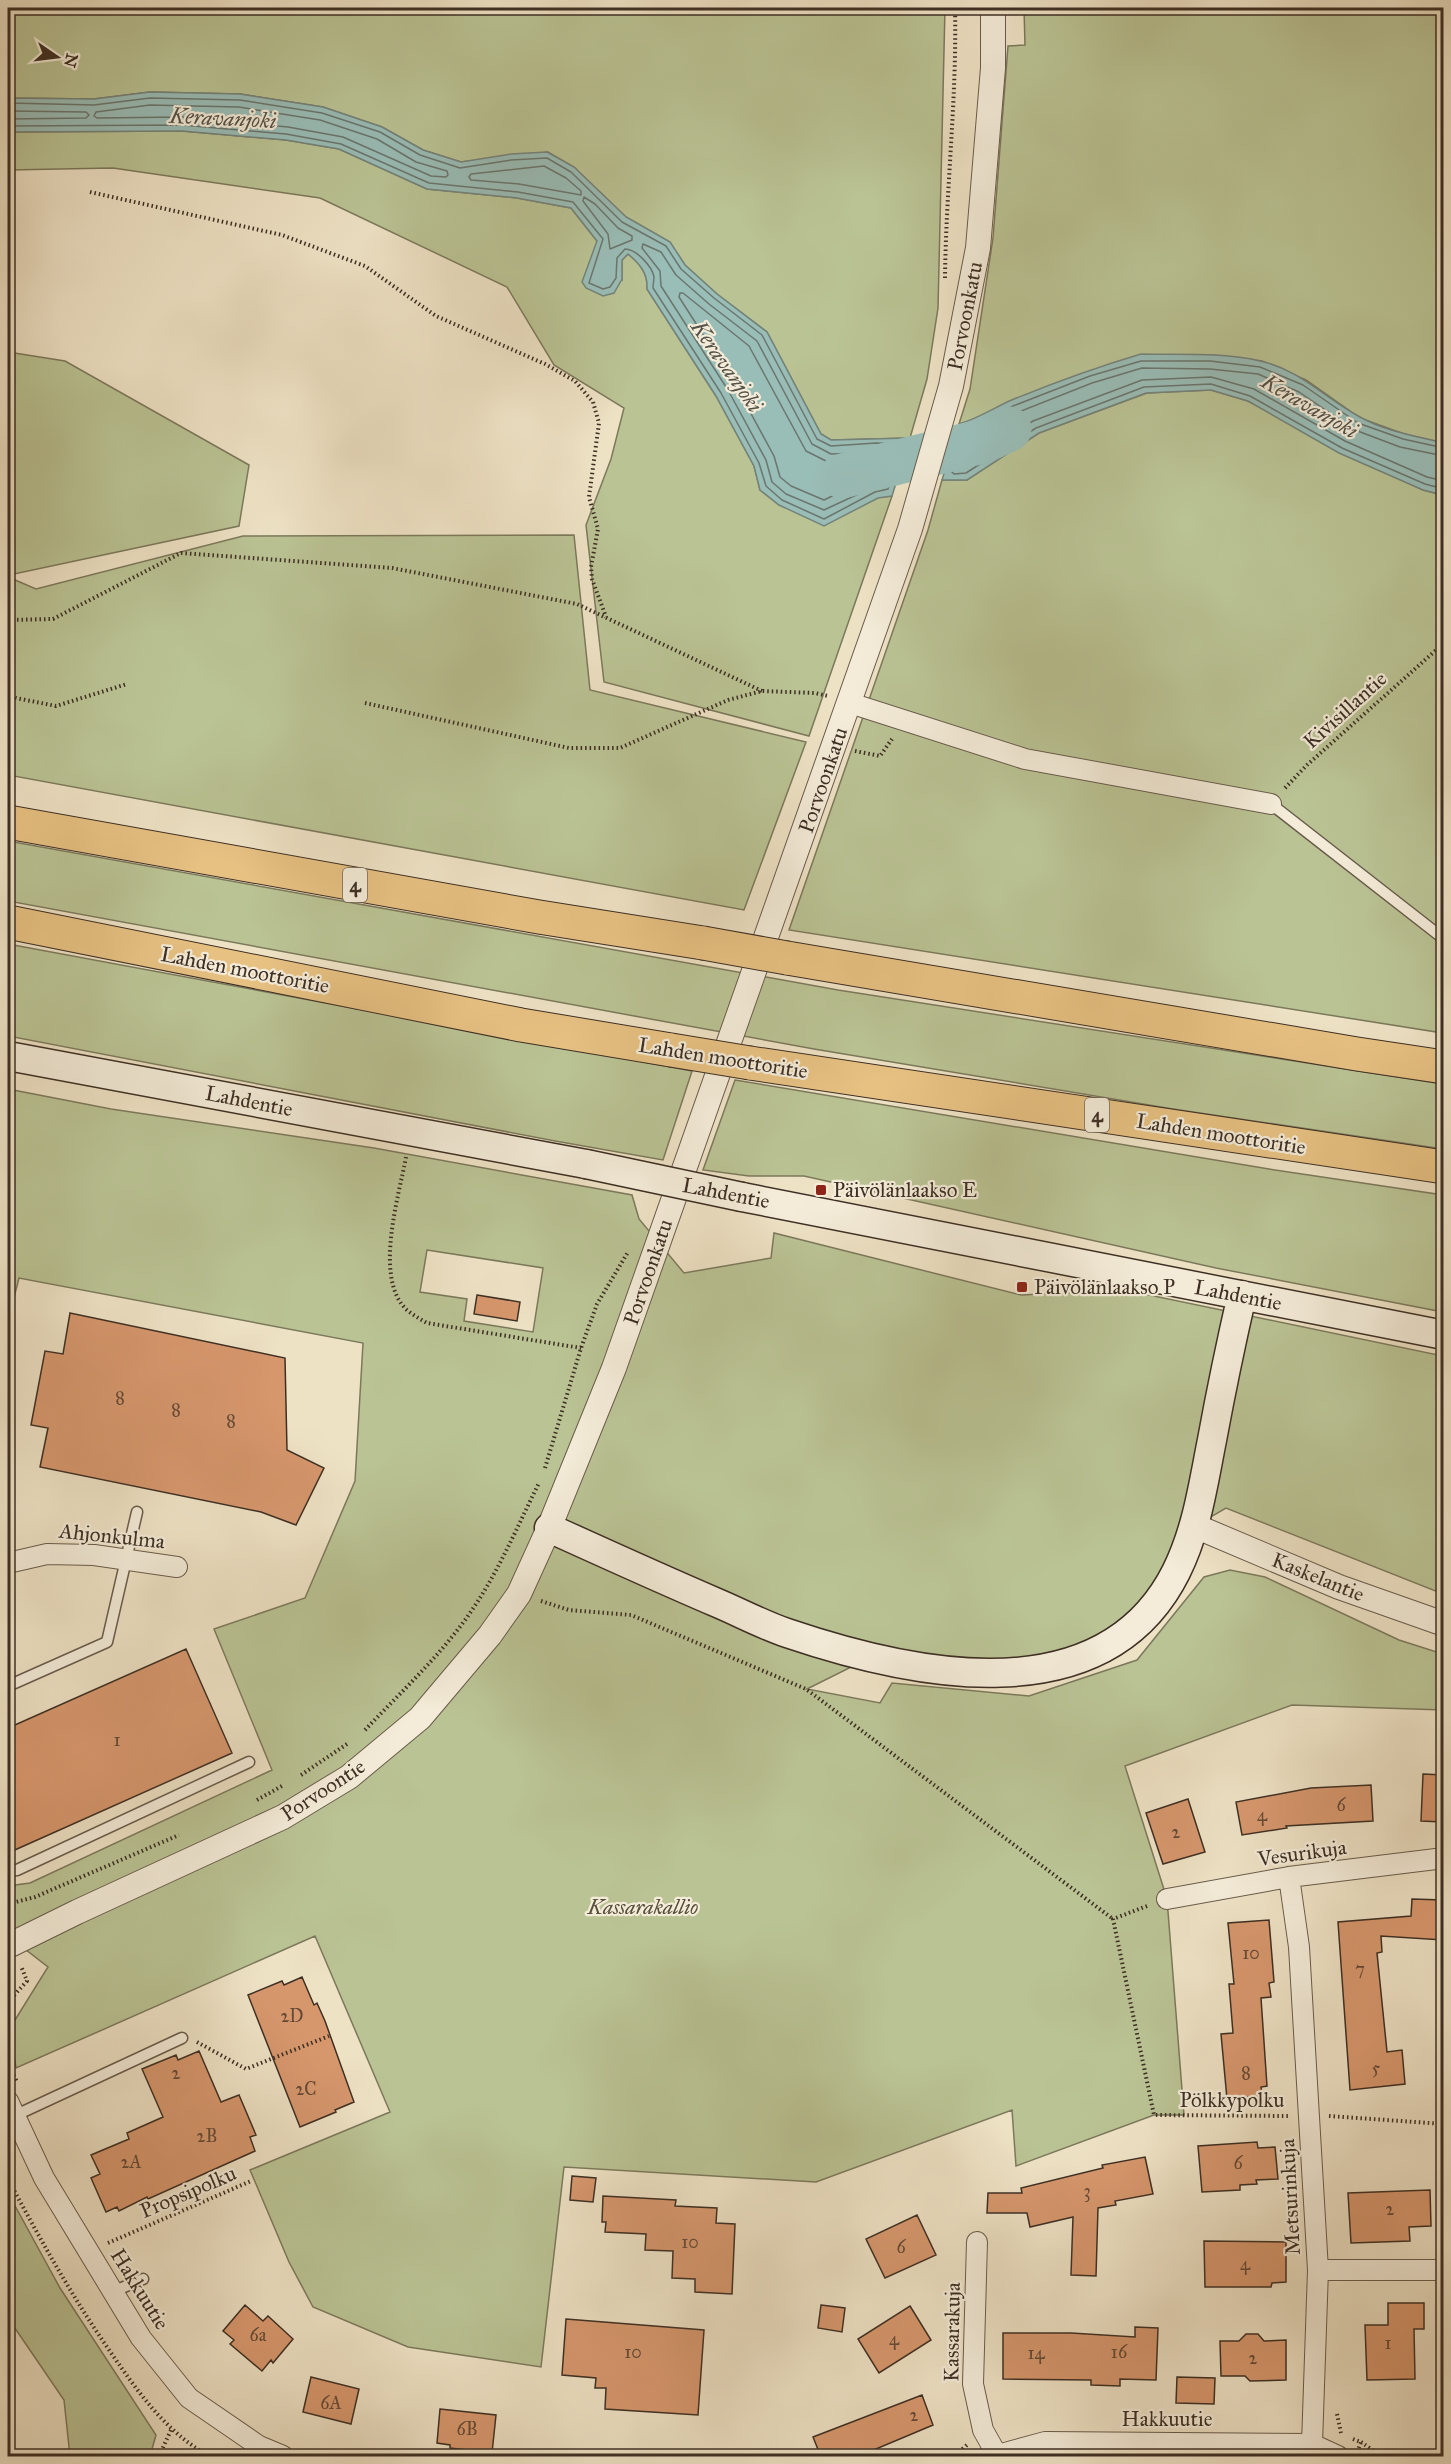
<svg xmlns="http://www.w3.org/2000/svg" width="1451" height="2464" font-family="'IM FELL Great Primer',serif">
  <rect width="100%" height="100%" fill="#eee2c5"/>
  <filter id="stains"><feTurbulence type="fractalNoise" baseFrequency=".00333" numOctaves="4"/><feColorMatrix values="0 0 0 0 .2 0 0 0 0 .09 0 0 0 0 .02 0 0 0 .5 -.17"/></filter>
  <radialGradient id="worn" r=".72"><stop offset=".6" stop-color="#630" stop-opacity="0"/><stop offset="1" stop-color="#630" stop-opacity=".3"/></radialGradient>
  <path fill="#bac394" stroke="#7c795c" stroke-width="1.5" fill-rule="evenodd" d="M8,8H945L938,308L927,379L910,438L831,440L821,434L767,332L717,294L685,265L670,242L626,217L574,167L548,152L461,162L423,150L382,127L323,107L240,94L150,92L94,99L8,98Z
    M1024,8H1443V443L1404,434L1360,418L1306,380L1262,361L1211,355L1010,401L977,419L959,424L970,389L993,238L1008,46L1025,45Z
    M182,131L286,140L339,149L427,189L517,198L571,208L597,241L622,279V260L628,254C640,264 648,273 647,289L716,396L754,466L760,490L779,505L892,496L809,736L604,682L586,525L611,459L624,408L554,365L507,287L320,198L113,168L8,170V132Z
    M8,352L65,361L249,465L239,526L14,574L8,571Z
    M1211,390L1248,401L1423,490L1443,495V1033L789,930L928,530L942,480H967L1039,433L1147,393Z
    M574,535L590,690L806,742L744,910L8,775V577L36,589L243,536Z
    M8,841L838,990L1443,1084V1149L1173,1109L814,1049L8,901Z
    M8,944L692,1071L663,1160L555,1141L8,1036Z
    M735,1080L1269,1169L1443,1195V1312L1216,1268L804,1176H749L703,1170Z
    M8,1089L111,1109L374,1148L632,1195L639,1219L684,1273L771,1258L774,1233L1021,1295L1125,1290L1443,1356V1594L1226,1508L1195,1526L1148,1614L1061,1665L871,1657L807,1689L880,1703L892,1683L1029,1696L1137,1660L1204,1577L1230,1570L1265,1577L1399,1640L1443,1654V1710L1292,1705L1125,1766L1167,1899L1184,2115H1154L1016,2166L1012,2110L816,2182L564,2167L541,2367L408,2347L313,2307L289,2262L250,2170L390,2112L315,1936L16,2068L10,2028L48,1967L8,1936V1886L30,1883L272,1770L214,1629L305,1598L355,1481L363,1343L19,1278L8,1321ZM427,1250L543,1268L533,1332L464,1321L467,1299L420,1292Z
    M8,2193L60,2288L156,2435L150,2456H70L64,2400L8,2318Z"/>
  <path fill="#99bdb7" stroke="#74847c" stroke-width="1.5" d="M150,92L240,94L323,107L382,127L423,150L461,162L511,154L547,152L574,167L626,217L670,242L685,265L717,294L767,332L821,434L831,440L910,438L892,496L878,498L824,526L779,505L760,490L754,466L716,396L647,289C648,273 640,264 628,254L622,260V279L614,293L603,296L586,288L582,282L597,241L571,208L517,198L427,189L339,149L286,140L182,131L8,132V98L94,99Z
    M1141,354C1180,355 1222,352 1260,361C1299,369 1326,399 1360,417C1385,431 1416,436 1443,443V495L1423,490L1339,453L1248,401L1211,390L1146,393L1039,433L967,480H942L959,424C979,418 995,407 1014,399C1056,382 1097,367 1141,354Z"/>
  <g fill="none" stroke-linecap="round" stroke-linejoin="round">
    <path stroke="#6b766e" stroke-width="1.5" d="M8,103L94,105L150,98L240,100L322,113L380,132L420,155L460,168L511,160L547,158L571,172L622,222L666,246L681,269L714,298L762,335L817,439L831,446L876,443L900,444L888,489L875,492L824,519L782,500L766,486L759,463L721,393L653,288C653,284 654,281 654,277C652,266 636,249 625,249L617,258L616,278L610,287L603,289L589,283L603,239L573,202L518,192L429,183L341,144L286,134L182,125L8,126
      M150,105L239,107L320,120L377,139L416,162L447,171L448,175L446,177L431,176L343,137L288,127L182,117L97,118L94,116L96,112Z
      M8,111L86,112L89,115L86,118L8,119
      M544,166L566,178L581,191V195L519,184L471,180L469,177L471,174Z
      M584,197L595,204L618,228L632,236V240L610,249L608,234L583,201Z
      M643,244L661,252L676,275L709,304L757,341L812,444L831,454L890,452L882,483L824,510L786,494L772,482L766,460L728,390L661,286L660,271L642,248Z
      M680,293H683L749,346L806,451L828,462L876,460L878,463L875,475L824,500L791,486L780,477L774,456L736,386L679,297Z
      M1444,448L1403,439L1358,423L1303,385L1260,367L1210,361H1141L1090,376L1013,406L979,425L965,429L951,471L954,474L966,473L1036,428L1144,387L1211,384L1250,396L1342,448L1425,484L1444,489
      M1444,456L1400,447L1355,430L1299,392L1258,374L1210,369L1142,368L1092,383L1016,413L982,431L971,435L962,462L966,465L1033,421L1142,380L1211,377L1254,389L1345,441L1427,477L1444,481"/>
    <path stroke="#99bdb7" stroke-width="45" d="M842,476L983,441L1009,429"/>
  </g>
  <path fill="#d7976d" stroke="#3d2f24" stroke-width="1.5" d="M477,1295L520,1302L517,1321L474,1314Z
    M70,1313L285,1358L287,1450L324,1468L296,1525L261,1512L40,1467L48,1428L31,1425L45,1351L63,1354Z
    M186,1649L232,1753L8,1853V1728Z
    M1423,1774L1443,1775V1822L1421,1821Z
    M1371,1785L1373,1821L1286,1826L1287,1828L1242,1835L1236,1802L1311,1788Z
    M1188,1799L1205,1852L1163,1864L1146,1813Z
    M1412,1899L1443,1900V1940L1381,1936L1382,1952L1377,1953L1387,2052L1402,2050L1405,2084L1350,2090L1338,1922L1411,1916Z
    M1269,1920L1274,1982L1269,1983L1271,1997L1261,1998L1267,2086L1261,2087L1262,2096L1227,2099L1221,2034L1233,2033L1229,1984H1234L1228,1923Z
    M302,1977L314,2005L317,2003L325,2021L354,2102L335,2110L336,2112L300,2127L248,1995L282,1981L284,1985Z
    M199,2051L221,2102L239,2095L256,2135L250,2137L255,2151L148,2199L147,2197L119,2211L117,2207L106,2212L91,2178L100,2174L91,2155L129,2139L127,2133L163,2117L142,2069L176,2055L178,2060Z
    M1257,2142L1258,2148L1275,2147L1278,2179L1256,2180L1257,2184L1240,2185V2190L1202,2192L1198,2146Z
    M1145,2157L1153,2194L1115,2201L1116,2205L1098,2208L1096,2276L1071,2275L1073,2217L1030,2227L1027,2213H987L988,2193H1022L1021,2188L1103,2168L1102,2165Z
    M572,2176L596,2178L593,2202L570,2200Z
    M1430,2190L1431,2226L1409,2227L1410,2241L1351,2243L1348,2193Z
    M603,2196L676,2200L675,2206L717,2208L716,2223L735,2224L732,2294L695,2292V2279L672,2278L673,2251L645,2250L646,2234L605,2232L606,2222H602Z
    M917,2215L936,2255L885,2278L866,2239Z
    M1204,2241L1286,2242V2282L1272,2283L1271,2287H1205Z
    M1388,2303H1424V2329H1414L1415,2379L1367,2380L1365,2325H1388Z
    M245,2305L263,2321L268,2316L293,2339L273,2363L271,2360L262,2371L230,2344L234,2340L223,2331Z
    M821,2305L845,2308L842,2332L818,2328Z
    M910,2306L931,2340L879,2373L858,2339Z
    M566,2319L704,2330L698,2415L605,2409L606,2388H595L596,2378L562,2375Z
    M1135,2327L1158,2328L1156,2380L1120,2379V2386L1091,2385V2380L1003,2379V2333H1071L1135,2337Z
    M1246,2334H1258L1264,2341L1286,2340V2380L1250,2381L1245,2376H1221L1220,2341H1239Z
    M311,2377L359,2389L351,2424L303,2412Z
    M1177,2377L1215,2378L1214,2404L1176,2403Z
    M922,2395L933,2425L857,2457H821L813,2437Z
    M440,2409L496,2415L492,2453L450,2448V2445L437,2443Z"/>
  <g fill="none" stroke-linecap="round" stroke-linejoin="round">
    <g stroke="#695c4c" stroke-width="13">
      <path id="service" d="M1271,804L1444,939
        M8,1686L107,1642L137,1512
        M8,1871L17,1870L249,1762
        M14,2116L182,2038
        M112,2292L143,2279"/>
    </g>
    <g stroke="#695c4c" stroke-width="22">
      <path id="minor" d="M850,703L1025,759L1271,804
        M8,1563L47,1554L94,1555L177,1567
        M1289,1877L1299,1947L1318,2270L1312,2444
        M1167,1899L1289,1877L1444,1858
        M8,2101L44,2178L141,2338L189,2398L259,2446L283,2456
        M977,2242L973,2384L983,2430L997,2455
        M1318,2270H1444
        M994,2456L1045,2442L1312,2444L1338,2456"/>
    </g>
    <g stroke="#695c4c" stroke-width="26">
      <path id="tertiary" d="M1195,1526L1339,1587L1444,1624
        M8,1946L77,1912L283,1817L349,1777L420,1718L490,1635L519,1594L549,1528L614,1368L910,529L951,386L978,248L993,68V8"/>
    </g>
    <g stroke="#3d2f24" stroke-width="31">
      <path id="secondary" d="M8,1056L586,1164
        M742,1197L1444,1335
        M549,1528C604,1553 659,1578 715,1602C739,1612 763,1625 787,1633C911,1675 1103,1717 1176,1572C1197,1530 1203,1485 1212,1440C1221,1391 1231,1343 1242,1295"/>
    </g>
    <g stroke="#3d2f24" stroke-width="35">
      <path id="motorway" d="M8,822L539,917L703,943
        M8,922L521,1025L671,1050
        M787,958L1357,1054L1444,1067
        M750,1063L1444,1167"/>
    </g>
    <path stroke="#3d2f24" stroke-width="4" stroke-dasharray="1.5 3" stroke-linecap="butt" d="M90,192L282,235L365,266L436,316L545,364L575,381L593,402L599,423L589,497L598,529L591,567L592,579L606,617
      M945,278C946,188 957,98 955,8
      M8,620L53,619L181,553L392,568L577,604L762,691
      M8,692L16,698L56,706L127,684
      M365,703L569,748H620L728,700L762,691L815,693L828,696
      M855,751L880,756L892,739
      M1285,788L1307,765L1444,643
      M406,1157C399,1196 373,1279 407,1310C413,1315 420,1319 427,1323L581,1348
      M545,1468L581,1348L597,1304L628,1252
      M541,1601L569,1610L631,1615L806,1689L1113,1919
      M365,1730C400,1693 441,1655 470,1613C498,1573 517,1527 539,1483
      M301,1775L347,1744
      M257,1800L282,1786
      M8,1904L35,1897L179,1835
      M1147,1906L1113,1919L1154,2115L1289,2116
      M8,2002L27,1981L21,1966
      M197,2042L246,2069L329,2036
      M8,2049L11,2070L17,2082
      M1329,2116L1444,2124
      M8,2179C39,2237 70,2293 107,2347C136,2389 164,2431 209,2456
      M108,2243L251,2181
      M1337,2414L1341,2433
      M1353,2439L1361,2442L1358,2450
      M1361,2442L1381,2456
      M303,2451L320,2456
      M159,2456L171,2430
      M951,2456L958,2453L968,2444"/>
    <use href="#service" stroke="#f4ecd9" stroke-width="10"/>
    <use href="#minor" stroke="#f4ecd9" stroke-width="20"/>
    <use href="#tertiary" stroke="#f4ecd9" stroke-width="24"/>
    <use href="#secondary" stroke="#f4ecd9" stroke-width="28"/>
    <use href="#motorway" stroke="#e7c182" stroke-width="33"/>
    <g stroke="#3d2f24" stroke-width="31" stroke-linecap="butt">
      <path id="secondary-bridge" d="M586,1164L742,1197"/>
    </g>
    <g stroke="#3d2f24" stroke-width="35" stroke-linecap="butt">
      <path id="motorway-bridge" d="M703,943L787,958
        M671,1050L750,1063"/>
    </g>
    <use href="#secondary-bridge" stroke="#f4ecd9" stroke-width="28"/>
    <use href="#motorway-bridge" stroke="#e7c182" stroke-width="33"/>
  </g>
  <g fill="#8f2418" stroke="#f4ecd9" stroke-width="2">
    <rect x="815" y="1184" width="12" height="12" rx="3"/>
    <rect x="1016" y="1281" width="12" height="12" rx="3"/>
  </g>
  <g text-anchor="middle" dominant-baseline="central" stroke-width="4.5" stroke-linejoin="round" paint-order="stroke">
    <g font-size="18" fill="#644936">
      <text x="120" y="1398">8</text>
      <text x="176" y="1410">8</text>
      <text x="231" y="1421">8</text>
      <text x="117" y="1740">1</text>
      <text x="1341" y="1805">6</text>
      <text x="1262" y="1815">4</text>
      <text x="1176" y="1832">2</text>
      <text x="1251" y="1953">10</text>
      <text x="1360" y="1969">7</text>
      <text x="292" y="2016">2D</text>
      <text x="1376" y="2068">5</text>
      <text x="176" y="2073">2</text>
      <text x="1246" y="2073">8</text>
      <text x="306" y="2089">2C</text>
      <text x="207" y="2136">2B</text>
      <text x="131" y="2162">2A</text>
      <text x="1238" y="2163">6</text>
      <text x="1087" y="2191">3</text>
      <text x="1390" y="2209">2</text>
      <text x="690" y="2242">10</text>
      <text x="901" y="2247">6</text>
      <text x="1245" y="2264">4</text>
      <text x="258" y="2335">6a</text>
      <text x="894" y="2339">4</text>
      <text x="1388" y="2343">1</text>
      <text x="633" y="2352">10</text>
      <text x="1119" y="2352">16</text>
      <text x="1036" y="2353">14</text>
      <text x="1253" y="2358">2</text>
      <text x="331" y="2403">6A</text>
      <text x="914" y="2415">2</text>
      <text x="467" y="2429">6B</text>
    </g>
    <g fill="#f4ecd9" stroke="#74685a" stroke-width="1.5">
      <rect x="343" y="868" width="24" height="34" rx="4.5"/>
      <rect x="1085" y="1098" width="24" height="34" rx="4.5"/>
    </g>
    <g font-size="20" font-weight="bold" fill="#3d2f24">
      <text x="355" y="885">4</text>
      <text x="1097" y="1115">4</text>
    </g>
    <g font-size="21" fill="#3d2f24" stroke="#f4ecd9">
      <text transform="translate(965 316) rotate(-79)">Porvoonkatu</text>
      <text transform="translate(1345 710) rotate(-42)">Kivisillantie</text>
      <text transform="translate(823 780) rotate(-71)">Porvoonkatu</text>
      <text transform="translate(245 970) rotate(11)">Lahden moottoritie</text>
      <text transform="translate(723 1058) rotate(9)">Lahden moottoritie</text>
      <text transform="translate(249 1101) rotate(11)">Lahdentie</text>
      <text transform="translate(1221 1134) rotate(9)">Lahden moottoritie</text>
      <text transform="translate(726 1193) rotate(11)">Lahdentie</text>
      <text transform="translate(648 1272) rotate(-71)">Porvoonkatu</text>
      <text transform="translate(1238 1295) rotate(11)">Lahdentie</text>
      <text transform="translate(112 1536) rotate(6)">Ahjonkulma</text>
      <text transform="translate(1318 1577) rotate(22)">Kaskelantie</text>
      <text transform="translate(323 1790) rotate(-33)">Porvoontie</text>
      <text transform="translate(1302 1853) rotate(-8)">Vesurikuja</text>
      <text x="1232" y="2100">Pölkkypolku</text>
      <text transform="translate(188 2192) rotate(-23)">Propsipolku</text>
      <text transform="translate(1290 2197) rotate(-93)">Metsurinkuja</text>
      <text transform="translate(140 2289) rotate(58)">Hakkuutie</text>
      <text transform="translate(952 2332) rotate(-89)">Kassarakuja</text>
      <text x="1167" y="2419">Hakkuutie</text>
    </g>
    <g font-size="21" fill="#3d2f24" stroke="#f4ecd9" text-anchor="start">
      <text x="833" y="1190">Päivölänlaakso E</text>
      <text x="1034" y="1287">Päivölänlaakso P</text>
    </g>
    <g font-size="21" font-style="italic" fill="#564d3a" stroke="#f4ecd9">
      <text x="643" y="1907">Kassarakallio</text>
    </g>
    <g font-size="22" font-style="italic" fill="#545249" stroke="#f4ecd9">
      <text transform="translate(223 118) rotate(3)">Keravanjoki</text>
      <text transform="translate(727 366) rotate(55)">Keravanjoki</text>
      <text transform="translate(1310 406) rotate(30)">Keravanjoki</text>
    </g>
  </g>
  <rect width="1451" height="2464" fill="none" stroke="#eee2c5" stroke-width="30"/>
  <rect x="9" y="9" width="1433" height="2446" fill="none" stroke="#3d2f24" stroke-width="3"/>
  <rect x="15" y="15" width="1421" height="2434" fill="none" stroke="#3d2f24" stroke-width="1.5"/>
  <g transform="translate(57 57) rotate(104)" stroke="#f4ecd9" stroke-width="4.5" paint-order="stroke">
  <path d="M0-4.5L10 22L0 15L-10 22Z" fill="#3d2f24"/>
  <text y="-9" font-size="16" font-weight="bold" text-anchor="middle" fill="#3d2f24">N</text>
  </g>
  <rect width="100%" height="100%" filter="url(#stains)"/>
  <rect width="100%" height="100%" fill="url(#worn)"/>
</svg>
